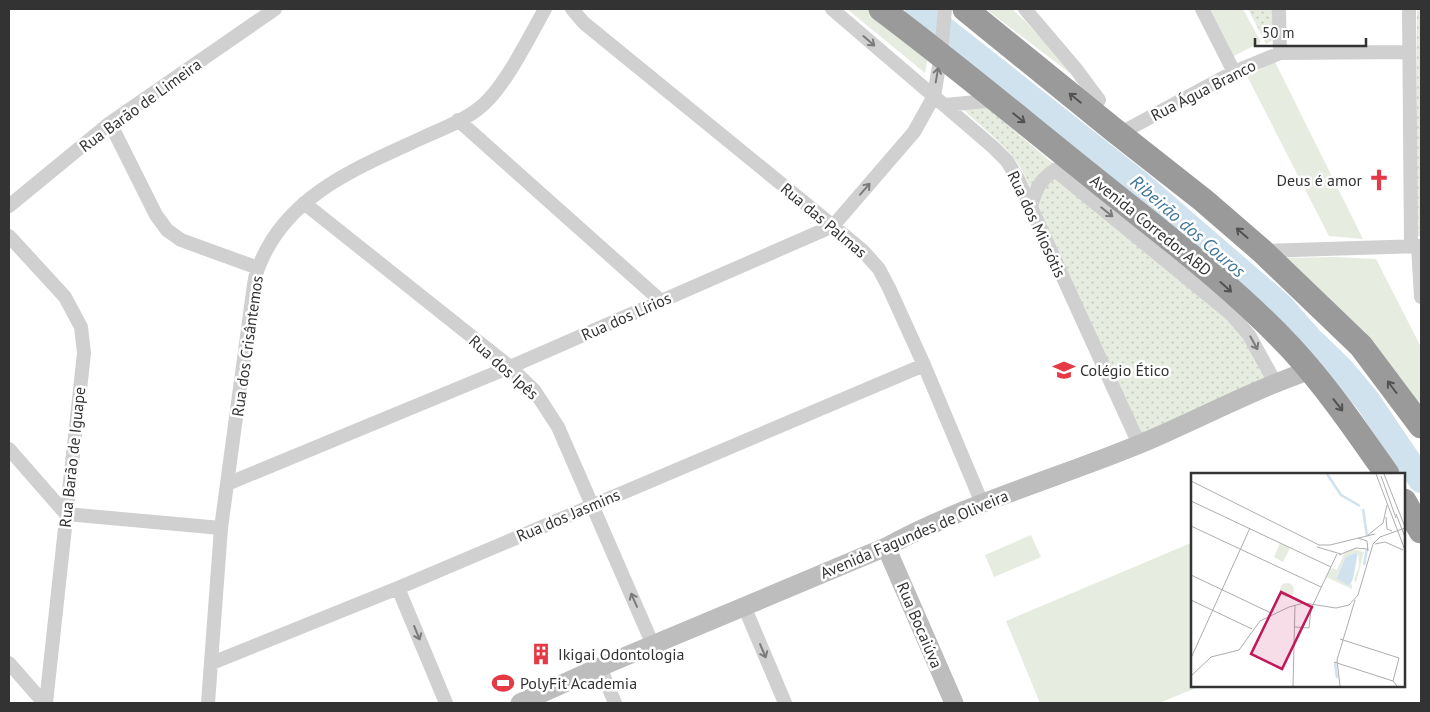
<svg xmlns="http://www.w3.org/2000/svg" width="1430" height="712" font-family="'PT Sans',sans-serif">
  <defs>
    <pattern id="park-dots" width="8" height="8" patternUnits="userSpaceOnUse" patternTransform="scale(1.25)"><rect width="8" height="8" fill="#e6ecdf"/><path d="M2 2h.1M6 6h.1" fill="none" stroke="#c6cbc0" stroke-width="1.8" stroke-linecap="round"/></pattern>
  </defs>
  <rect width="100%" height="100%" fill="#fff"/>
  <path fill="#e6ecdf" d="M847,9H872L929,52L925,73Z
    M986,9H1012L1024,20L1079,80Z
    M1206,9H1243L1261,42L1232,57Z
    M1275,62L1363,239L1329,236L1247,76Z
    M1336,257L1376,259L1421,347V407L1365,332L1284,258Z
    M1031,535L1041,557L994,577L985,555Z
    M1191,543L1192,547V686H1201L1159,703H1040L1006,621Z"/>
  <path fill="url(#park-dots)" d="M1248,9H1276L1277,38L1266,44Z
    M1417,9H1421V236H1417Z
    M987,107L1058,168L1032,195C1021,153 992,138 963,109Z
    M1056,175L1226,319L1245,338L1272,382L1141,439L1034,207L1039,192Z"/>
  <g fill="none" stroke-linecap="round" stroke-linejoin="round">
    <path stroke="#cfe2ee" stroke-width="26" d="M918,9L1141,185L1281,306L1310,339L1340,368L1367,400L1421,480"/>
    <path stroke="#d0d0d0" stroke-width="14" d="M572,9L584,23L833,226L863,251L879,269L889,288L924,365L982,503
      M832,9L993,147L1007,161L1018,179L1139,444
      M1025,9L1076,69L1099,100
      M1202,9L1234,72
      M1279,9L1280,53
      M1409,9L1411,246
      M945,105L997,100
      M458,120L661,301
      M110,123L156,215L167,230L181,240L258,268
      M1119,134L1234,72L1280,53L1409,52
      M1055,170L1231,314L1249,335L1276,384
      M304,203L510,367L534,390L558,427L653,645
      M9,206L110,123L275,9
      M1031,207C1036,186 1042,177 1062,166
      M9,236L65,297L81,327L84,353L46,703
      M1418,246L1421,297
      M1262,251L1421,246
      M9,449L66,514L221,528
      M227,484L510,367L833,226L914,132L934,96L941,54L945,9
      M398,588L446,703
      M744,606L785,703
      M9,663L44,703
      M212,663L398,588L924,365
      M600,667L615,703
      M208,703L221,528L253,292C254,284 255,274 259,266C287,194 359,167 424,137C442,129 463,121 478,109C504,90 529,37 545,9"/>
    <path stroke="#bdbdbd" stroke-width="19" d="M886,547L954,703
      M520,703L600,667L886,547C967,503 1055,479 1140,444C1197,420 1252,390 1311,370"/>
    <path stroke="#9a9a9a" stroke-width="25" d="M881,9C953,63 1021,120 1091,176C1159,231 1231,284 1291,348C1327,387 1357,431 1387,474
      M965,9L1114,130L1203,200L1262,251L1361,346L1421,426
      M1404,501L1421,531"/>
  </g>
  <defs><path id="oneway-shaft" d="M-6 0H5M1.5-3L5.5 0L1.5 3" fill="none" stroke-width="1.6" stroke-linecap="round" stroke-linejoin="round" transform="scale(1.25)"/></defs>
  <g stroke="#7a7a7a">
    <use href="#oneway-shaft" transform="translate(869 41) rotate(41)"/>
    <use href="#oneway-shaft" transform="translate(937 75) rotate(-80)"/>
    <use href="#oneway-shaft" transform="translate(865 189) rotate(-49)"/>
    <use href="#oneway-shaft" transform="translate(1107 212) rotate(39)"/>
    <use href="#oneway-shaft" transform="translate(1254 343) rotate(61)"/>
    <use href="#oneway-shaft" transform="translate(634 600) rotate(-114)"/>
    <use href="#oneway-shaft" transform="translate(417 633) rotate(68)"/>
    <use href="#oneway-shaft" transform="translate(763 651) rotate(67)"/>
  </g>
  <g stroke="#525252">
    <use href="#oneway-shaft" transform="translate(1075 98) rotate(-141)"/>
    <use href="#oneway-shaft" transform="translate(1019 118) rotate(39)"/>
    <use href="#oneway-shaft" transform="translate(1242 233) rotate(-139)"/>
    <use href="#oneway-shaft" transform="translate(1226 287) rotate(42)"/>
    <use href="#oneway-shaft" transform="translate(1392 387) rotate(-127)"/>
    <use href="#oneway-shaft" transform="translate(1338 405) rotate(52)"/>
  </g>
  <defs>
    <g id="church-bare" transform="scale(1.725)"><path d="M-1.2-6h2.4v3.5h3.3v2.4h-3.3V6h-2.4V-.1h-3.3v-2.4h3.3Z" fill="#e63946" stroke="#fff" stroke-width="2.5" paint-order="stroke"/></g>
    <g id="school-bare" transform="scale(1.725)"><path d="M0-5L7-2L0 1L-7-2ZM-4 1L0 2.5L4 1V4Q0 6-4 4Z" fill="#e63946" stroke="#fff" stroke-width="2.5" paint-order="stroke"/></g>
    <g id="building-bare" transform="scale(1.725)"><path d="M-4-6H4V6H1V3H-1V6H-4ZM-2.5-4.3h1.7v1.8h-1.7ZM.8-4.3h1.7v1.8H.8ZM-2.5-1h1.7V.8h-1.7ZM.8-1h1.7V.8H.8Z" fill="#e63946" stroke="#fff" stroke-width="2.5" paint-order="stroke"/></g>
    <g id="stadium-bare" transform="scale(1.725)"><path d="M0-5a6.5 5 0 1 0 0 10a6.5 5 0 1 0 0-10ZM-3.5-1.8h7v3.6h-7Z" fill="#e63946" stroke="#fff" stroke-width="2.5" paint-order="stroke"/></g>
  </defs>
  <g fill-rule="evenodd">
    <use href="#church-bare" x="1379" y="180"/>
    <use href="#school-bare" x="1064" y="370"/>
    <use href="#building-bare" x="541" y="654"/>
    <use href="#stadium-bare" x="503" y="683"/>
  </g>
  <g text-anchor="middle" dominant-baseline="central" stroke-width="5" stroke-linejoin="round" paint-order="stroke">
    <g font-size="16" fill="#333" stroke="#fff">
      <text transform="translate(1203 90) rotate(-27)">Rua Água Branco</text>
      <text transform="translate(140 105) rotate(-36)">Rua Barão de Limeira</text>
      <text transform="translate(824 220) rotate(40)">Rua das Palmas</text>
      <text transform="translate(1037 224) rotate(65)">Rua dos Miosótis</text>
      <text transform="translate(1151 225) rotate(39)">Avenida Corredor ABD</text>
      <text transform="translate(626 316) rotate(-24)">Rua dos Lírios</text>
      <text transform="translate(247 346) rotate(-82)">Rua dos Crisântemos</text>
      <text transform="translate(504 367) rotate(42)">Rua dos Ipês</text>
      <text transform="translate(72 457) rotate(-84)">Rua Barão de Iguape</text>
      <text transform="translate(568 515) rotate(-23)">Rua dos Jasmins</text>
      <text transform="translate(914 534) rotate(-23)">Avenida Fagundes de Oliveira</text>
      <text transform="translate(920 625) rotate(67)">Rua Bocaiúva</text>
    </g>
    <g font-size="16" fill="#333" stroke="#fff" text-anchor="start">
      <text x="1362" y="180" text-anchor="end">Deus é amor</text>
      <text x="1080" y="370">Colégio Ético</text>
      <text x="558" y="654">Ikigai Odontologia</text>
      <text x="520" y="683">PolyFit Academia</text>
    </g>
    <g font-size="18" font-style="italic" fill="#3f7597" stroke="#fff">
      <text transform="translate(1188 226) rotate(41)">Ribeirão dos Couros</text>
    </g>
  </g>
  <g transform="translate(1191 473)">
    <rect width="214" height="214" fill="#fff"/>
    <path d="M162,76L173,79L165,110L163,106L168,94L167,79L155,84L145,104L158,113L161,110V116L135,104L140,95L146,97L153,81Z" fill="#e6ecdf"/>
    <path d="M89,70L99,75L92,89L83,84ZM89 117a7 7 0 1 1 14 0a7 7 0 1 1-14 0Z" fill="#e6ecdf"/>
    <path d="M167,79L162,106L158,113L145,105L155,84Z" fill="#cfe2ee"/>
    <path fill="none" stroke="#cfe2ee" stroke-width="2.5" d="M136,1L150,22L169,33M172,36L176,63M173,92L176,76M144,190L146,205"/>
    <path fill="none" stroke="#adadad" stroke-width="1" d="M185,1L214,77M193,1L214,54M190,3L205,45M0,8L128,72H139L184,61M0,28L140,94M205,41L214,64M195,44L196,56L201,58M0,53L130,114M177,62L192,50L196,32M167,65L176,68L177,78M184,71L194,69L212,77M126,74L150,81M148,82L165,75L177,76M0,102L80,140M0,127L61,156M104,154L118,155L120,136L146,81M149,166L208,185L202,208M0,185L59,55M143,189L202,208L206,213M0,203L20,184L48,177L69,148L98,134L113,130L145,135L158,132L167,122L182,71L189,64L214,55M102,213L104,132M149,213L146,187L164,127"/>
    <path fill="#c2185b" fill-opacity="0.15" stroke="#c2185b" stroke-width="2.5" d="M90,119L121,134L91,196L60,181Z"/>
    <rect width="214" height="214" fill="none" stroke="#333" stroke-width="2.5"/>
  </g>
  <rect width="1430" height="712" fill="none" stroke="#333333" stroke-width="20"/>
  <path d="M1255 38v8h111v-8" fill="none" stroke="#333333" stroke-width="2.5"/>
  <text x="1262" y="38" font-size="15" fill="#333333" stroke="#ffffff" stroke-width="4" paint-order="stroke">50 m</text>
</svg>
